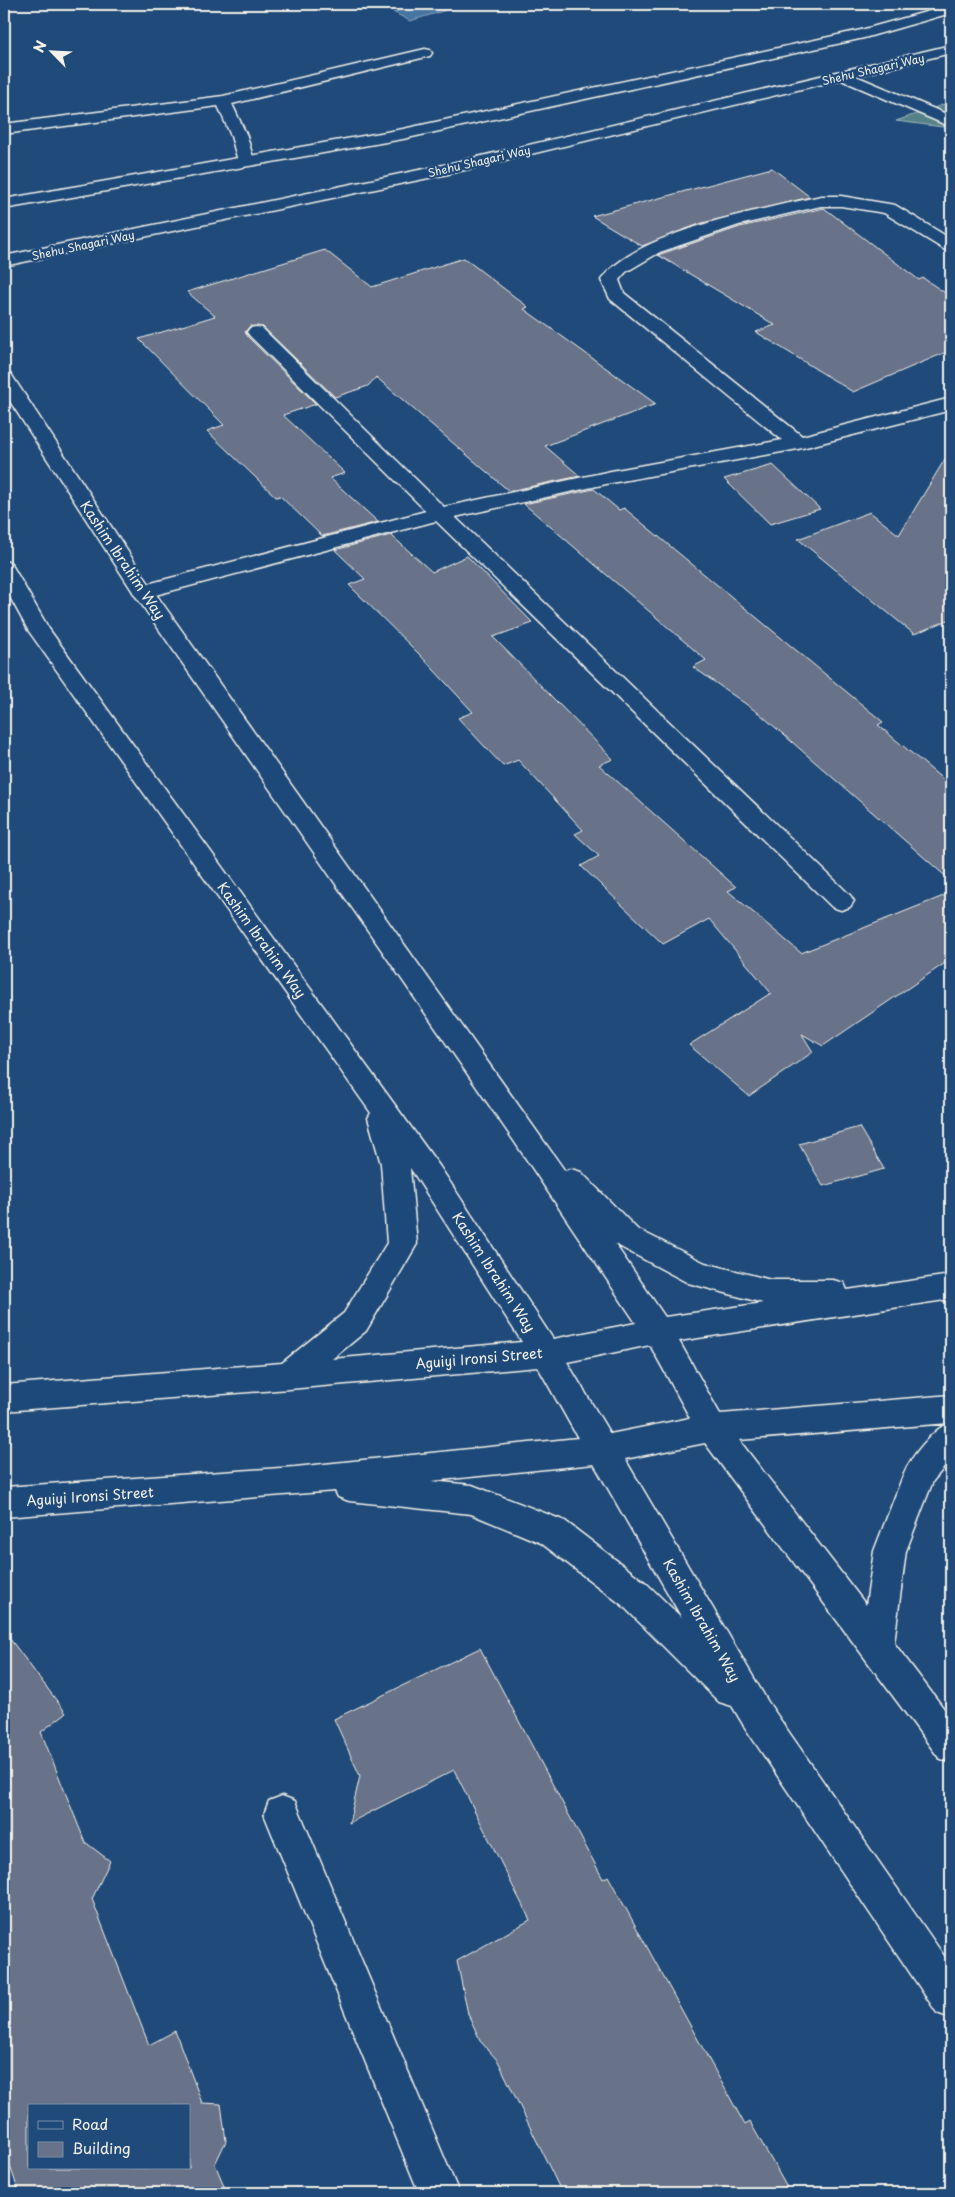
<svg xmlns="http://www.w3.org/2000/svg" width="955" height="2197" font-family="'Playpen Sans',sans-serif">
  <rect width="100%" height="100%" fill="#1f4a7a"/>
  <filter id="ink" filterUnits="userSpaceOnUse"><feTurbulence type="fractalNoise" baseFrequency=".02" numOctaves="2"/><feDisplacementMap in="SourceGraphic" scale="10" xChannelSelector="R" yChannelSelector="G"/><feConvolveMatrix kernelMatrix="1 2 1 2 8 2 1 2 1" color-interpolation-filters="sRGB"/></filter>
  <g filter="url(#ink)">
    <path fill="#548189" stroke="#a4b9b8" d="M951,102V128L896,121Z"/>
    <path fill="#4774a2" stroke="#8ca6be" d="M422,4H460L463,5L410,21L393,12Z"/>
    <path fill="#687288" stroke="#f4f1e8" fill-rule="evenodd" d="M772,168L810,197L702,223L642,246L592,216Z
      M824,208L919,280L923,278L951,297V350L853,392L756,332L775,325L658,255L740,227Z
      M325,250L372,287L464,258L528,307L524,309L656,404L545,446L580,476L509,491L376,377L368,386L335,397L263,327L250,326L245,332L248,337L316,404L283,415L345,473L330,478L378,522L322,536L280,496L276,497L207,431L224,425L139,339L215,316L187,292Z
      M951,449V619L914,634L798,539L870,512L899,535Z
      M773,465L820,509L770,524L724,479Z
      M594,489L619,510L624,508L883,722L878,725L951,786V881L760,714L693,667L706,660L524,504Z
      M391,535L432,572L467,556L533,623L493,637L613,759L599,765L736,887L728,891L801,953L951,893V959L823,1046L802,1034L813,1052L749,1096L689,1045L771,993L709,919L663,944L581,866L599,856L575,834L583,830L518,760L503,766L458,718L473,712L420,655L349,585L365,579L335,550Z
      M859,1127L884,1169L823,1186L799,1144Z
      M4,1631L66,1713L41,1732L85,1842L110,1861L92,1899L149,2045L175,2031L202,2103L221,2104L226,2141L215,2164L227,2193H19L4,2147ZM29,2106H189V2168H29Z
      M480,1648L603,1879L608,1876L745,2125L750,2122L790,2193H562L498,2061L481,2042L468,2014L457,1961L530,1920L454,1770L349,1823L360,1776L334,1719Z"/>
    <g fill="none" stroke-linecap="round" stroke-linejoin="round">
      <g stroke="#f4f1e8" stroke-width="3">
        <path id="minor" d="M425,49L430,50L432,53L430,56L232,104L247,136L254,161L252,164H240L238,161L231,136L218,106L4,134V124L223,96Z
          M844,71L951,116V127L839,79L836,76L839,73Z
          M821,196H841L895,205L951,239V251L945,250L884,213L841,206H821L739,225L660,252L626,272L619,280L624,293L802,436L951,398V410L798,449L611,483L455,517L850,895L854,901L850,907L841,910L832,907L436,521L144,598L136,597L133,592L136,587L426,511L250,336L247,332L250,328L256,327L262,328L444,507L611,471L782,440L610,299L601,280C634,232 765,209 821,196Z
          M282,1796L295,1801L459,2193H419L264,1814L269,1801Z"/>
      </g>
      <g stroke="#f4f1e8" stroke-width="3">
        <path id="major" d="M951,5V13L864,38L403,139L4,209V199L403,129L861,30Z
          M951,45V53L448,174L4,266V256L448,164Z
          M4,372L11,374L153,590L565,1171L571,1169L581,1172L637,1229L705,1263L771,1280H833L844,1283L847,1290L951,1275V1299L679,1341L720,1414L951,1395V1459L933,1481L906,1551L894,1643L951,1718V1763L939,1758L705,1443L625,1459L768,1702L951,1966V2018L937,2013L744,1726L732,1706L719,1702L622,1605L541,1543L471,1514L349,1501L338,1497L335,1491L4,1517V1487L295,1467L578,1438L538,1367L289,1389L4,1411V1385L282,1363L344,1313L387,1243L381,1164L368,1118L371,1113L28,630L4,586V561L11,563L49,629L440,1167L553,1339L636,1323L514,1141L133,592L4,392ZM410,1168L420,1183L522,1342L332,1359L366,1331L417,1244ZM615,1244L688,1283L763,1303L665,1317ZM650,1345L690,1418L610,1434L567,1362ZM949,1423C933,1429 911,1457 904,1473L874,1551L866,1605L739,1440ZM594,1464L682,1618L646,1583L565,1521L472,1485L431,1481Z"/>
      </g>
      <use href="#minor" fill="#1f4a7a" fill-rule="evenodd"/>
      <use href="#major" fill="#1f4a7a" fill-rule="evenodd"/>
    </g>
  </g>
  <g text-anchor="middle" dominant-baseline="central" stroke-width="4.5" stroke-linejoin="round" paint-order="stroke">
    <g font-size="11" fill="#f4f1e8" stroke="#1f4a7a">
      <text transform="translate(873 69) rotate(-13)">Shehu Shagari Way</text>
      <text transform="translate(479 161) rotate(-13)">Shehu Shagari Way</text>
      <text transform="translate(83 245) rotate(-12)">Shehu Shagari Way</text>
    </g>
    <g font-size="14" fill="#f4f1e8" stroke="#1f4a7a">
      <text transform="translate(123 560) rotate(56)">Kashim Ibrahim Way</text>
      <text transform="translate(262 940) rotate(54)">Kashim Ibrahim Way</text>
      <text transform="translate(494 1272) rotate(57)">Kashim Ibrahim Way</text>
      <text transform="translate(479 1358) rotate(-5)">Aguiyi Ironsi Street</text>
      <text transform="translate(90 1496) rotate(-4)">Aguiyi Ironsi Street</text>
      <text transform="translate(702 1620) rotate(60)">Kashim Ibrahim Way</text>
    </g>
  </g>
  <rect width="955" height="2197" fill="none" stroke="#1f4a7a" stroke-width="20"/>
  <rect x="10" y="10" width="935" height="2177" fill="none" stroke="#f4f1e8" stroke-width="2" filter="url(#ink)"/>
  <rect x="28" y="2104" width="162" height="65" fill="#1f4a7a" stroke="#748da6"/>
  <rect x="38" y="2121" width="25" height="8" fill="#1f4a7a" stroke="#748da6"/>
  <text x="72" y="2130" font-size="15" fill="#f4f1e8">Road</text>
  <rect x="38" y="2142" width="25" height="15" fill="#687288" stroke="#748da6"/>
  <text x="72" y="2154" font-size="15" fill="#f4f1e8">Building</text>
  <g transform="translate(52 52) rotate(294)" stroke="#1f4a7a" stroke-width="4" paint-order="stroke">
  <path d="M0-4L9 19L0 12L-9 19Z" fill="#f4f1e8"/>
  <text y="-8" font-size="14" font-weight="bold" text-anchor="middle" fill="#f4f1e8">N</text>
  </g>
</svg>
